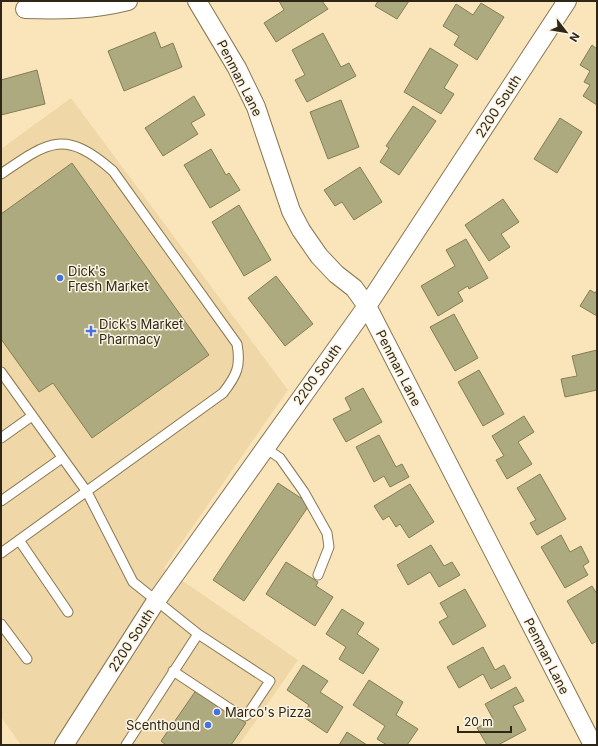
<svg xmlns="http://www.w3.org/2000/svg" width="598" height="746" font-family="Inter,sans-serif">
  <rect width="100%" height="100%" fill="#fae5bb"/>
  <path fill="#f0d7a8" d="M71,98L288,390L164,568L298,660L239,745H21L1,717V149Z"/>
  <path fill="#aeaa7f" stroke="#827e55" d="M279,1H322L328,9L276,42L264,23L284,10Z
    M378,1H409L397,19L375,6Z
    M481,3L504,17L477,60L454,45L459,36L443,26L456,4L473,15Z
    M155,32L161,48L173,43L182,67L124,91L108,51Z
    M323,33L341,67L349,63L356,76L307,102L295,80L305,75L292,50Z
    M592,45L597,49V105L583,96L590,85L584,82L590,71L580,65Z
    M430,48L458,65L444,88L454,94L441,114L404,92Z
    M37,70L45,104L1,115V80Z
    M194,96L205,115L191,123L198,134L163,156L145,128Z
    M341,100L359,147L328,159L310,112Z
    M413,106L436,121L399,175L380,162L389,148L386,146Z
    M560,118L582,132L557,173L534,159Z
    M211,149L226,175L229,173L240,190L210,208L184,165Z
    M72,163L209,355L92,438L53,383L39,392L1,339V214Z
    M360,167L382,202L354,220L342,202L335,206L324,190Z
    M503,199L519,222L501,234L510,247L489,261L465,225Z
    M239,205L271,260L244,276L212,222Z
    M466,239L488,278L469,289L468,286L458,292L463,301L438,316L421,286L455,266L446,250Z
    M276,276L313,324L285,346L248,298Z
    M590,290L595,293L597,290V316L580,306Z
    M454,314L478,358L455,371L430,327Z
    M597,350V390L565,397L561,379L577,376L572,356Z
    M479,370L504,414L483,426L458,382Z
    M363,388L382,422L346,442L333,419L351,410L345,398Z
    M524,416L534,432L518,442L532,464L507,479L496,460L504,456L492,436Z
    M379,435L396,467L402,464L409,477L390,487L384,476L374,482L356,447Z
    M540,474L566,519L537,535L530,523L536,520L517,488Z
    M278,483L310,504L244,601L213,580Z
    M410,484L434,522L409,538L400,524L396,527L389,516L383,520L374,506Z
    M561,535L570,552L581,546L589,562L583,566L588,575L565,588L541,547Z
    M431,545L444,566L452,562L460,575L439,587L430,572L408,585L397,565Z
    M286,562L318,582L316,586L333,597L315,626L266,594Z
    M592,586L597,594V641L592,644L567,601Z
    M465,589L486,626L453,645L439,622L448,617L440,603Z
    M342,609L364,623L357,634L379,649L363,674L339,659L346,647L326,634Z
    M483,647L495,670L504,665L511,678L491,689L483,674L459,688L447,667Z
    M303,665L328,681L320,692L343,707L327,733L302,716L309,705L287,690Z
    M369,680L403,702L396,715L418,729L407,745H387L377,739L385,726L353,705Z
    M516,687L524,701L513,706L526,730L498,745H487L477,728L493,719L485,704Z
    M197,689L246,723L231,745H166L161,741Z
    M347,732L367,745H339Z"/>
  <g fill="none" stroke-linecap="round" stroke-linejoin="round">
    <g stroke="#8a7751" stroke-width="11">
      <path id="lane" d="M1,174C49,141 65,129 113,171L237,344C241,366 237,375 223,393L1,553
        M1,372L87,492L133,582L198,634L126,745
        M1,438L32,416
        M264,447L280,458L304,492L327,533L329,547L318,575
        M1,501L62,458
        M19,540L68,612
        M1,624L27,659
        M173,671L235,712L245,716L248,714L270,681L198,634"/>
    </g>
    <g stroke="#8a7751" stroke-width="20">
      <path id="street" d="M197,1L237,68L256,107L291,211L301,230L319,256L336,274L354,288L367,306L593,745
        M25,9C61,10 92,10 128,1
        M64,745L156,601L367,306L567,1"/>
    </g>
    <use href="#lane" stroke="#fff" stroke-width="9"/>
    <use href="#street" stroke="#fff" stroke-width="18"/>
  </g>
  <g fill="#4173e4" stroke="#fcf4e3" stroke-width="1.5">
    <circle cx="60" cy="278" r="4"/>
    <path d="M89 325h4v4h4v4h-4v4h-4v-4h-4v-4h4z"/>
    <circle cx="217" cy="712" r="4"/>
    <circle cx="208" cy="725" r="4"/>
  </g>
  <g text-anchor="middle" dominant-baseline="central" stroke-width="3" stroke-linejoin="round" paint-order="stroke">
    <g font-size="13" fill="#2e2616" stroke="#fcf4e3">
      <text transform="translate(240 78) rotate(63)">Penman Lane</text>
      <text transform="translate(498 106) rotate(-57)">2200 South</text>
      <text transform="translate(399 368) rotate(63)">Penman Lane</text>
      <text transform="translate(317 374) rotate(-54)">2200 South</text>
      <text transform="translate(131 640) rotate(-57)">2200 South</text>
      <text transform="translate(547 656) rotate(63)">Penman Lane</text>
    </g>
    <g font-size="13" fill="#2e2616" stroke="#fcf4e3" text-anchor="start">
      <text x="68" y="271">Dick's<tspan x="68" dy="15">Fresh Market</tspan></text>
      <text x="99" y="324">Dick's Market<tspan x="99" dy="15">Pharmacy</tspan></text>
      <text x="225" y="712">Marco's Pizza</text>
      <text x="200" y="725" text-anchor="end">Scenthound</text>
    </g>
  </g>
  <rect width="598" height="746" fill="none" stroke="#2e2616" stroke-width="4"/>
  <g transform="translate(566 32) rotate(121)" stroke="#fcf4e3" stroke-width="3" paint-order="stroke">
  <path d="M0-3L7 15L0 10L-7 15Z" fill="#2e2616"/>
  <text y="-6" font-size="11" font-weight="bold" text-anchor="middle" fill="#2e2616">N</text>
  </g>
  <path d="M458 726v6h53v-6" fill="none" stroke="#2e2616" stroke-width="2"/>
  <text x="464" y="726" font-size="12" fill="#2e2616" stroke="#fcf4e3" stroke-width="3" paint-order="stroke">20 m</text>
</svg>
